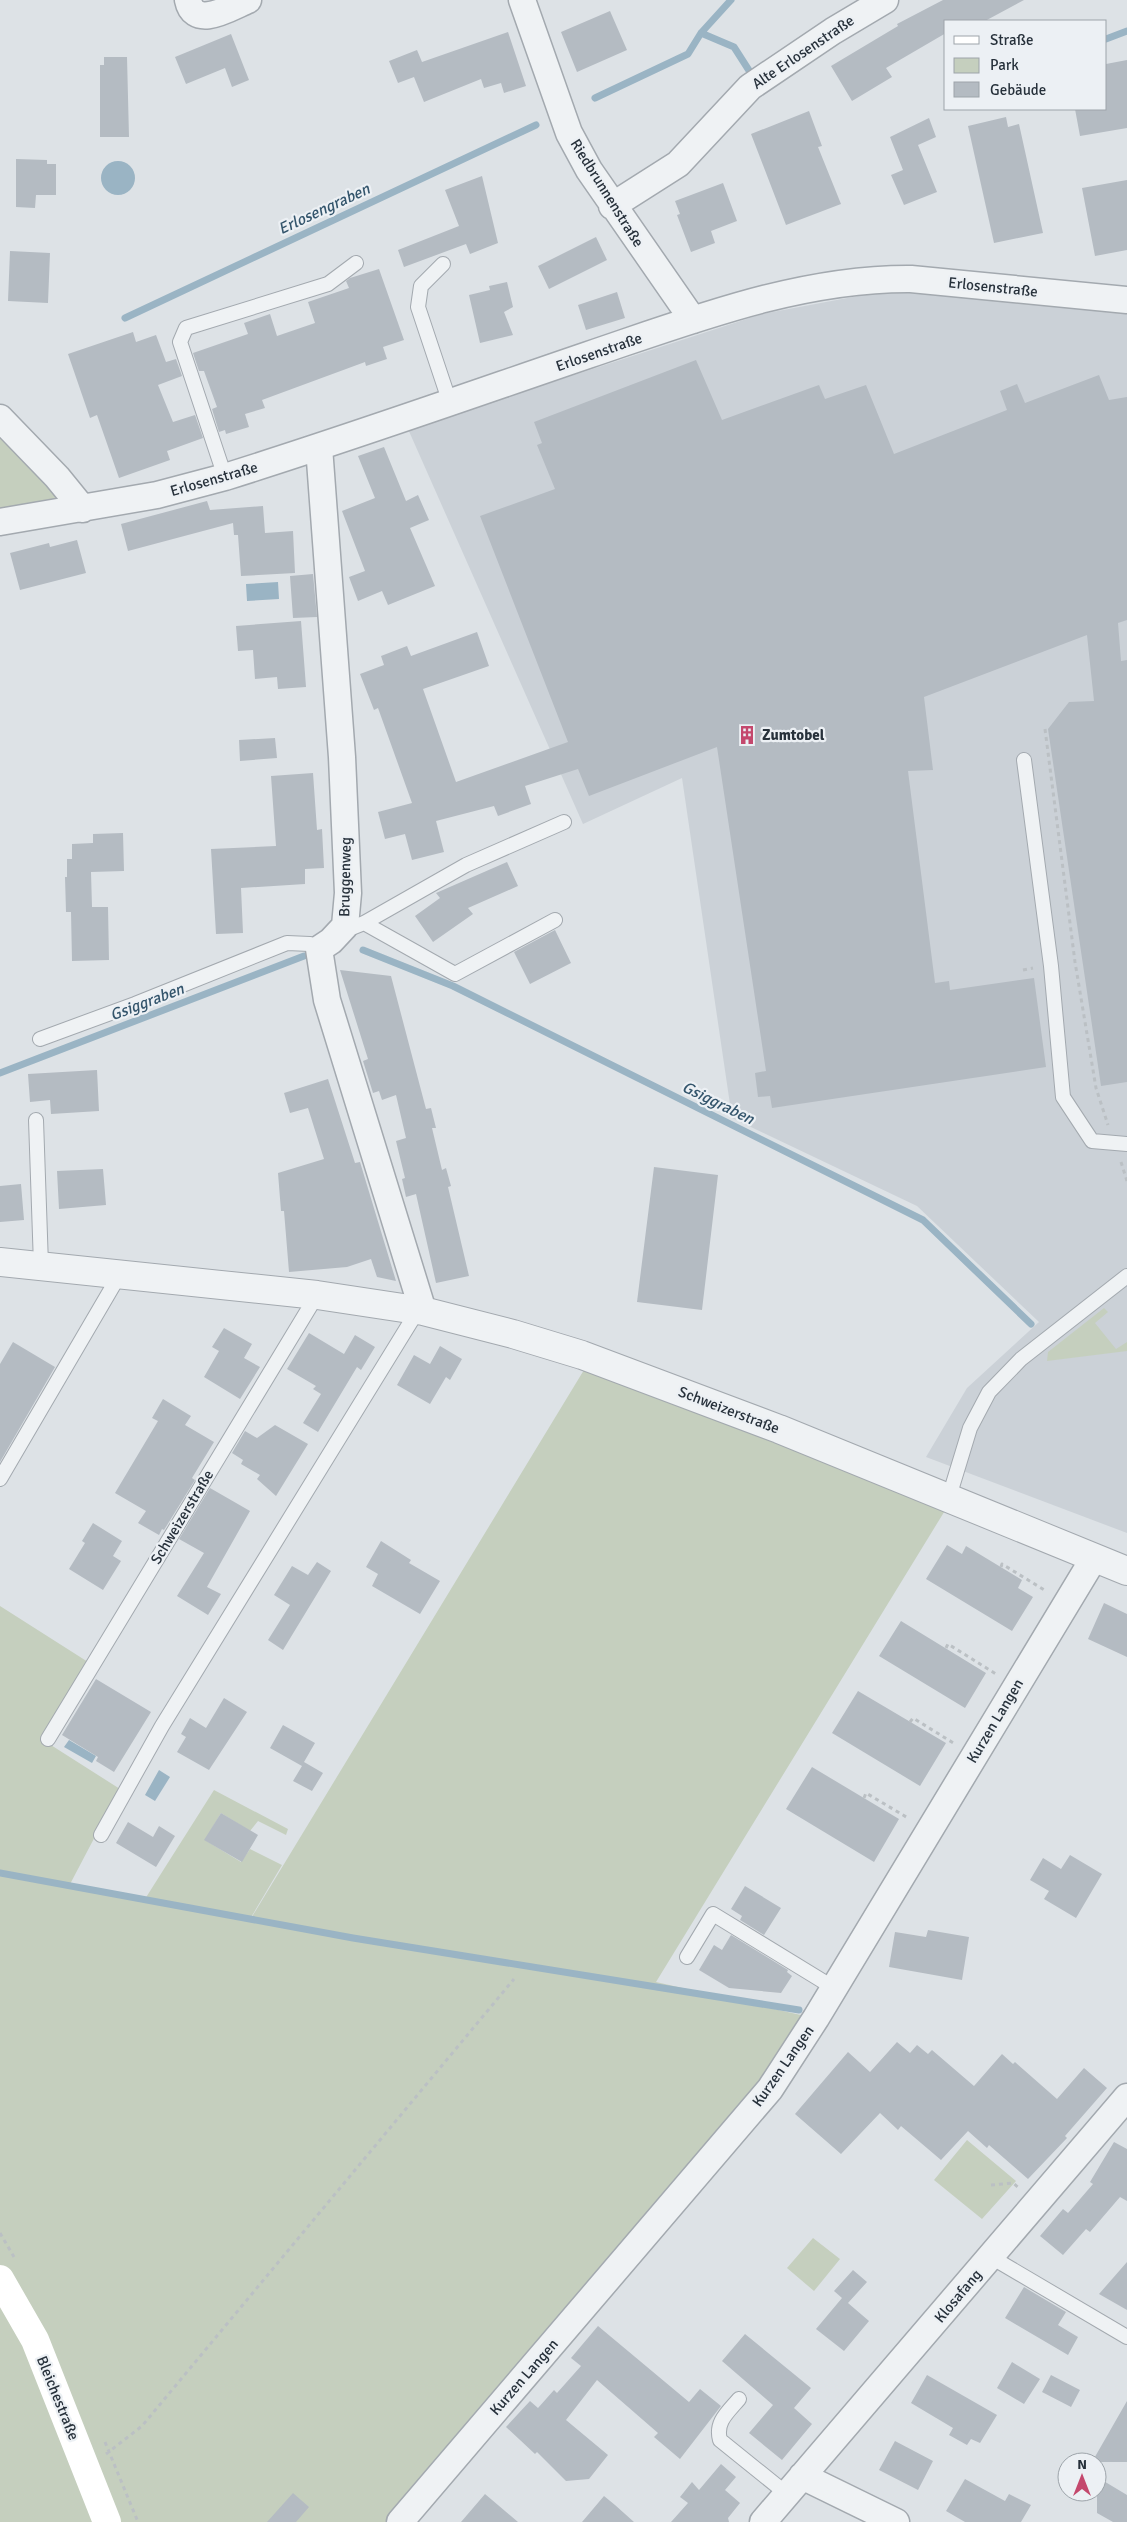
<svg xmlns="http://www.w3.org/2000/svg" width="1127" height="2522" font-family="Signika,sans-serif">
  <rect width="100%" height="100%" fill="#dde2e6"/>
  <path fill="#cbd1d7" d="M890,290L1127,311V1533L926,1457L967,1388L1039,1322L917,1206L732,1118L682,778L583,824L408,429L762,314Z"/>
  <path fill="#c5cfbe" d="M0,435L64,502L0,514Z
    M1104,1308L1108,1312L1095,1323L1116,1349L1127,1342V1351L1047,1361L1048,1352Z
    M587,1365L949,1504L656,1982L814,2018L388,2522H0V1606L88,1662L43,1740L120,1789L68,1888L250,1920Z
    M214,1790L288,1829L286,1835L258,1821L250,1831L221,1813L205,1840L241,1862L250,1849L282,1865L250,1919L145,1899Z
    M967,2140L1016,2181L982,2219L934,2180Z
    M813,2238L840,2259L814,2291L787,2268Z"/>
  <path fill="#9ab4c4" d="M101 178a17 17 0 1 1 34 0a17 17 0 1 1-34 0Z
    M278,582L279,599L247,601L246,584Z
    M69,1740L96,1756L92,1763L64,1747Z
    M159,1770L170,1777L155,1801L145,1795Z"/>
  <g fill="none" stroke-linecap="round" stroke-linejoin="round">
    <path stroke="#9ab4c4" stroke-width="7" d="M701,33L734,47L750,72
      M1106,39L1127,31
      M595,98L688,54L701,33L731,0
      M125,318L536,125
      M363,950L453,986L923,1220L1031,1324
      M0,1073L304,956
      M0,1873L353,1938L799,2010"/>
  </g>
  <path fill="#b4bbc2" d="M943,0H1024L985,21H946V33L886,68L892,77L852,101L831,66L898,26L897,24Z
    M610,11L627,50L577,72L561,32Z
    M508,32L526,86L504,93L501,83L484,88L481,79L424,102L414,77L398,83L389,61L417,50L422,62Z
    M231,34L249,80L232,87L225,68L186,84L175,57Z
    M104,57H127L129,137H100V65H104Z
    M1127,60V128L1080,136L1075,109H1106V64Z
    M809,111L822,146L818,147L841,204L786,225L751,134Z
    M1006,117L1008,127L1019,124L1043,233L994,243L968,126Z
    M929,118L936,137L918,145L937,192L904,205L891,175L903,170L890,137Z
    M16,159L47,160V164H56V195H36L35,208L16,207Z
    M482,176L498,243L470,254L466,244L404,267L398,250L459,226L445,190Z
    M1127,180V250L1095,256L1082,188Z
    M723,183L737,221L711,231L715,243L691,252L677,215L680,214L675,201Z
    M596,237L607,260L549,289L538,266Z
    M10,251L50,253L48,303L8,301Z
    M379,269L404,340L383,347L387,359L366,366L365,362L262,400L265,408L245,414L249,427L226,434L225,430L219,432L212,409L217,407L204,371H199L193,353L248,334L244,323L270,314L277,336L315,323L308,302L349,288L346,281L350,278Z
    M507,282L513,307L504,312L513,335L480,343L469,295L490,290L489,286Z
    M617,292L625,318L586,330L578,305Z
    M133,332L136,342L156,335L166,362L176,359L182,376L158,385L173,422L195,415L203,438L167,451L170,460L119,478L97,415L90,418L68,354Z
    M696,360L722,420L819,385L825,399L866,385L894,454L1007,410L1000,391L1017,384L1025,403L1099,375L1109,400L1127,397V620L1118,623L1121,661L1127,660V1082L1101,1086L1048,729L1069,702L1094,701L1087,635L924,697L933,770L908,771L935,983L949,981L950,990L1034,978L1046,1067L772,1108L770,1096L758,1097L755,1073L766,1071L717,747L589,796L578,769L525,786L531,804L498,816L494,806L436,821L444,852L412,860L405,834L385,839L378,812L412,803L378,708L374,710L360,674L384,665L381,656L407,646L411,656L477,632L489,666L423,689L456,782L568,742L480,516L555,489L537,445L542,443L534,422Z
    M384,447L406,501L418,495L429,520L410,528L435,586L388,605L382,591L358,601L349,577L365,571L342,511L375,498L358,456Z
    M207,501L210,510L263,506L265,533L293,531L295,573L241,576L238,535H234L233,523L128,551L121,524Z
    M77,540L86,573L20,590L10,553L49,543L50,547Z
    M313,574L317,617L293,618L290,576Z
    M301,621L306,687L278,689L277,677L255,679L253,650L238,651L236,626Z
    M275,738L277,758L240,761L239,740Z
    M313,773L317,830L322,829L324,868L305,869V884L241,888L243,933L216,934L211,849L276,846L271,776Z
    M123,833L124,871L91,872L92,907H108L109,960L72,961L71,912H66L65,877H67V859H72V844L93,843V834Z
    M507,862L518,886L468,908L473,914L433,942L415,916L440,898L436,893Z
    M555,930L571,963L530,984L514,952Z
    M340,970L391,976L426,1109L431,1108L436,1128H432L442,1170L446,1168L451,1186L448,1187L469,1276L436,1283L416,1194L406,1197L402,1179L405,1178L396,1141L406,1138L396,1095L382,1100L379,1091L373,1093L363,1061L368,1059Z
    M97,1070L99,1111L51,1114L50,1100L30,1102L28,1074Z
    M328,1079L355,1163L360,1162L396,1281L377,1277L371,1259L347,1267L289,1272L284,1211H281L278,1173L324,1159L308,1108L290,1113L284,1093Z
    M654,1167L718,1175L702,1310L637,1302Z
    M103,1169L106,1205L59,1209L57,1171Z
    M21,1184L24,1220L0,1222V1186Z
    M224,1328L252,1344L244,1358L260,1367L240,1399L204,1377L219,1351L212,1347Z
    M309,1333L344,1354L355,1335L375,1347L361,1370L357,1367L318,1432L303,1423L321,1394L313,1389L316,1386L287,1369Z
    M13,1342L55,1367L0,1462V1364Z
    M440,1346L462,1359L450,1380L446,1377L430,1404L397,1385L414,1355L430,1364Z
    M163,1399L191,1416L185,1425L214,1442L192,1478L195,1480L164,1530L162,1529L159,1535L138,1523L146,1511L115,1493L158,1421L152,1418Z
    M275,1425L308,1444L276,1496L257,1479L260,1475L241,1464L243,1460L232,1453L245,1431L257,1438Z
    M210,1488L250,1511L207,1587L221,1594L208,1615L177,1596L204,1553L179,1539Z
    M93,1523L122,1541L113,1556L121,1561L103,1590L69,1569L85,1543L82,1541Z
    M381,1541L411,1560L409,1563L440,1581L420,1614L372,1586L378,1574L366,1567Z
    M947,1545L962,1554L966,1546L1022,1580L1018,1588L1033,1597L1012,1631L926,1579Z
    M317,1562L331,1571L283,1650L268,1640L290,1605L274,1595L292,1566L308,1575Z
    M1104,1603L1127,1614V1657L1088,1639Z
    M901,1621L986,1673L965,1708L879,1656Z
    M96,1679L151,1712L114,1772L96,1761L98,1757L62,1735Z
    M858,1691L946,1743L920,1786L832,1733Z
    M224,1698L247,1712L209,1770L177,1752L186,1737L181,1734L190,1718L206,1728Z
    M283,1725L315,1743L304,1762L323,1773L312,1791L293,1781L302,1766L270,1748Z
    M812,1767L899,1819L874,1862L786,1809Z
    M221,1813L258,1835L242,1862L204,1840Z
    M128,1822L153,1837L159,1826L175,1836L156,1867L116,1843Z
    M1070,1855L1102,1874L1076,1918L1044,1899L1049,1891L1030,1880L1043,1858L1061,1869Z
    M745,1886L781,1908L764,1935L740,1920L742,1916L731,1909Z
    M928,1930L969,1937L962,1980L889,1967L895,1932L926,1937Z
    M731,1935L788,1970L787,1972L792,1976L781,1993L729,1988L699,1970L714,1945L722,1950Z
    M897,2042L910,2053L917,2045L928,2054L932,2050L974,2086L1002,2054L1013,2064L1015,2062L1057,2099L1084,2068L1107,2088L1065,2136L1067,2138L1028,2179L989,2145L987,2148L968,2131L941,2160L901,2126L898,2130L880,2113L841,2154L795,2114L848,2052L870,2072Z
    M1114,2142L1127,2149V2201L1120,2197L1090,2232L1086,2229L1063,2255L1040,2236L1063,2209L1068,2213L1093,2184L1090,2182Z
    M1127,2262V2310L1099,2294Z
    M853,2270L867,2282L848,2303L869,2321L844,2351L816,2329L842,2298L834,2291Z
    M1024,2287L1066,2312L1058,2325L1078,2337L1068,2355L1005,2318Z
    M598,2326L689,2402L700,2389L721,2406L680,2459L654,2437L658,2433L597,2380L566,2420L608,2455L589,2479L566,2481L537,2452L535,2454L506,2427L530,2401L538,2408L554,2390L557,2393L581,2366L571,2358Z
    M745,2334L811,2388L794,2408L812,2424L782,2460L749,2433L773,2405L722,2361Z
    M1012,2362L1040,2379L1024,2404L997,2388Z
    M927,2375L997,2415L980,2443L971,2439L967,2445L949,2435L953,2428L911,2403Z
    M1051,2375L1080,2390L1071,2407L1042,2392Z
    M1127,2401V2462H1092Z
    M895,2441L933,2461L918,2490L879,2470Z
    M721,2464L736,2477L725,2490L740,2503L728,2518L729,2522H671L688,2503L680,2497L692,2482L699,2490Z
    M1097,2477L1127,2495V2522H1113L1097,2513Z
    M965,2479L1005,2501L1009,2494L1031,2505L1021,2522H965L946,2511Z
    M293,2493L309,2507L296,2522H267Z
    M485,2494L518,2522H461Z
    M604,2496L615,2505L634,2522H582Z"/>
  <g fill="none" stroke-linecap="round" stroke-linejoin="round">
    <g stroke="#a3a9af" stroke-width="16">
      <path id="service" d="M443,264L421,286L418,307L450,403
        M225,477L180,342L186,328L328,284L356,263
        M1024,760L1051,966L1063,1097L1092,1141L1127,1144
        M364,923L455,974L555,920
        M345,926L354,927L364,923L466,865L564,822
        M40,1039L135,1004L287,943L310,944L319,949
        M36,1120L41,1265
        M0,1479L120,1274
        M949,1497L970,1428L989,1392L1021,1359L1127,1276
        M48,1739L317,1295
        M101,1835L162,1726L418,1310
        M687,1957L713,1914L834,1988
        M991,2257L1127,2337
        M739,2399C728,2412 715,2422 720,2440L787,2494"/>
    </g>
    <g stroke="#a3a9af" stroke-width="29">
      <path id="minor" d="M188,0C194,31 231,7 248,0
        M522,0L569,133L589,170L693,320
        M612,206L678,164L750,87L833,31L885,0
        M0,418L57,477L83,509
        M319,447L342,757L348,893L345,926L331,941L319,949L327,1000L423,1311
        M0,522L157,495L225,477C347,439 468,396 588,355C692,320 800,278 911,279L1127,300
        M802,2476L896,2522
        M400,2522L770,2089L816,2018L1094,1558
        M763,2522L1127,2097"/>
    </g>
    <g stroke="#a3a9af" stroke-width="30">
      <path id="tertiary" d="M0,1262L317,1295L423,1311L513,1334L582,1355L779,1429L1127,1571"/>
    </g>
    <path stroke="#bbc0c4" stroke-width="3" stroke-dasharray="4 4" stroke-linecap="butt" d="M1045,729L1075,962L1096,1088L1108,1125
      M1023,970L1033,968
      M1121,1162L1127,1181
      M1001,1567L1002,1564L1046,1591
      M946,1648L948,1644L996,1674
      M910,1722L913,1718L955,1744
      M864,1798L866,1793L908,1818
      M991,2185L1013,2183L1019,2188
      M0,2233L14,2257
      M105,2442L138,2522
      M106,2454L142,2426L514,1979"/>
    <use href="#service" stroke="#eff2f4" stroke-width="14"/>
    <use href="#minor" stroke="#eff2f4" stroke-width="26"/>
    <use href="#tertiary" stroke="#eff2f4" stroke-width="28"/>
    <path stroke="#fff" stroke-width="28" d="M0,2279L35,2340L107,2522"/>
  </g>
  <defs>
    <g id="building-bare" transform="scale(1.5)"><path d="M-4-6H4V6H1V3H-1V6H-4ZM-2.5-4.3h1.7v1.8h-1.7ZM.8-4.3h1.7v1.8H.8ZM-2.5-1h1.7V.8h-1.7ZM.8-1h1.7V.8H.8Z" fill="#c4486d" stroke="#ecf0f4" stroke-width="2.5" paint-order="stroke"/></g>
  </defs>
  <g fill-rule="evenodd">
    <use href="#building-bare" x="747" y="735"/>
  </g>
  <g text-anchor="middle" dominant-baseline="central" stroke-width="4.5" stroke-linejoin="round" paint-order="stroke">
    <g font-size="15" fill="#27313b" stroke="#ecf0f4">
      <text transform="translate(803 52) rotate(-34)">Alte Erlosenstraße</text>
      <text transform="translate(607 193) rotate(58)">Riedbrunnenstraße</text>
      <text transform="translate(993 287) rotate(6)">Erlosenstraße</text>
      <text transform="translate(599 352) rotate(-19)">Erlosenstraße</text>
      <text transform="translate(214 479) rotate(-16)">Erlosenstraße</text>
      <text transform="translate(345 877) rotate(-89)">Bruggenweg</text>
      <text transform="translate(729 1410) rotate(21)">Schweizerstraße</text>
      <text transform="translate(182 1517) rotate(-59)">Schweizerstraße</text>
      <text transform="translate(995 1721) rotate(-59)">Kurzen Langen</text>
      <text transform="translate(783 2066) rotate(-55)">Kurzen Langen</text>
      <text transform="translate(958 2296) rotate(-50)">Klosafang</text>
      <text transform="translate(524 2377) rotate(-49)">Kurzen Langen</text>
      <text transform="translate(58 2398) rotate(68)">Bleichestraße</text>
    </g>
    <g font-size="15" font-weight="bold" fill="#27313b" stroke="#ecf0f4" text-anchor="start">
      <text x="762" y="735">Zumtobel</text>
    </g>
    <g font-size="16" font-style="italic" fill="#34556c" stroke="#ecf0f4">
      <text transform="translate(324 209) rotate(-25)">Erlosengraben</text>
      <text transform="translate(147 1002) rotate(-21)">Gsiggraben</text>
      <text transform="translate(718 1103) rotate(26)">Gsiggraben</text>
    </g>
  </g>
  <rect x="944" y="20" width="162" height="90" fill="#ecf0f4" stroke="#9da4aa"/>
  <rect x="954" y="36" width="25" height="8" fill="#ffffff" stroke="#9da4aa"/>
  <text x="990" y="45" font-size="15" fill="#27313b">Straße</text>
  <rect x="954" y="58" width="25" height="15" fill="#c5cfbe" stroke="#9da4aa"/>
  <text x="990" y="70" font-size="15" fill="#27313b">Park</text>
  <rect x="954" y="82" width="25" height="15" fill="#b4bbc2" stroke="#9da4aa"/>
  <text x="990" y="95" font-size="15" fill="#27313b">Gebäude</text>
  <g transform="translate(1082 2477)"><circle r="24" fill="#ecf0f4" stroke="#9da4aa"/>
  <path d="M0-4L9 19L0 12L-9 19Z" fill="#c4486d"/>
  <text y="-8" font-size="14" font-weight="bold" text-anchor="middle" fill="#27313b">N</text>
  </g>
</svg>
